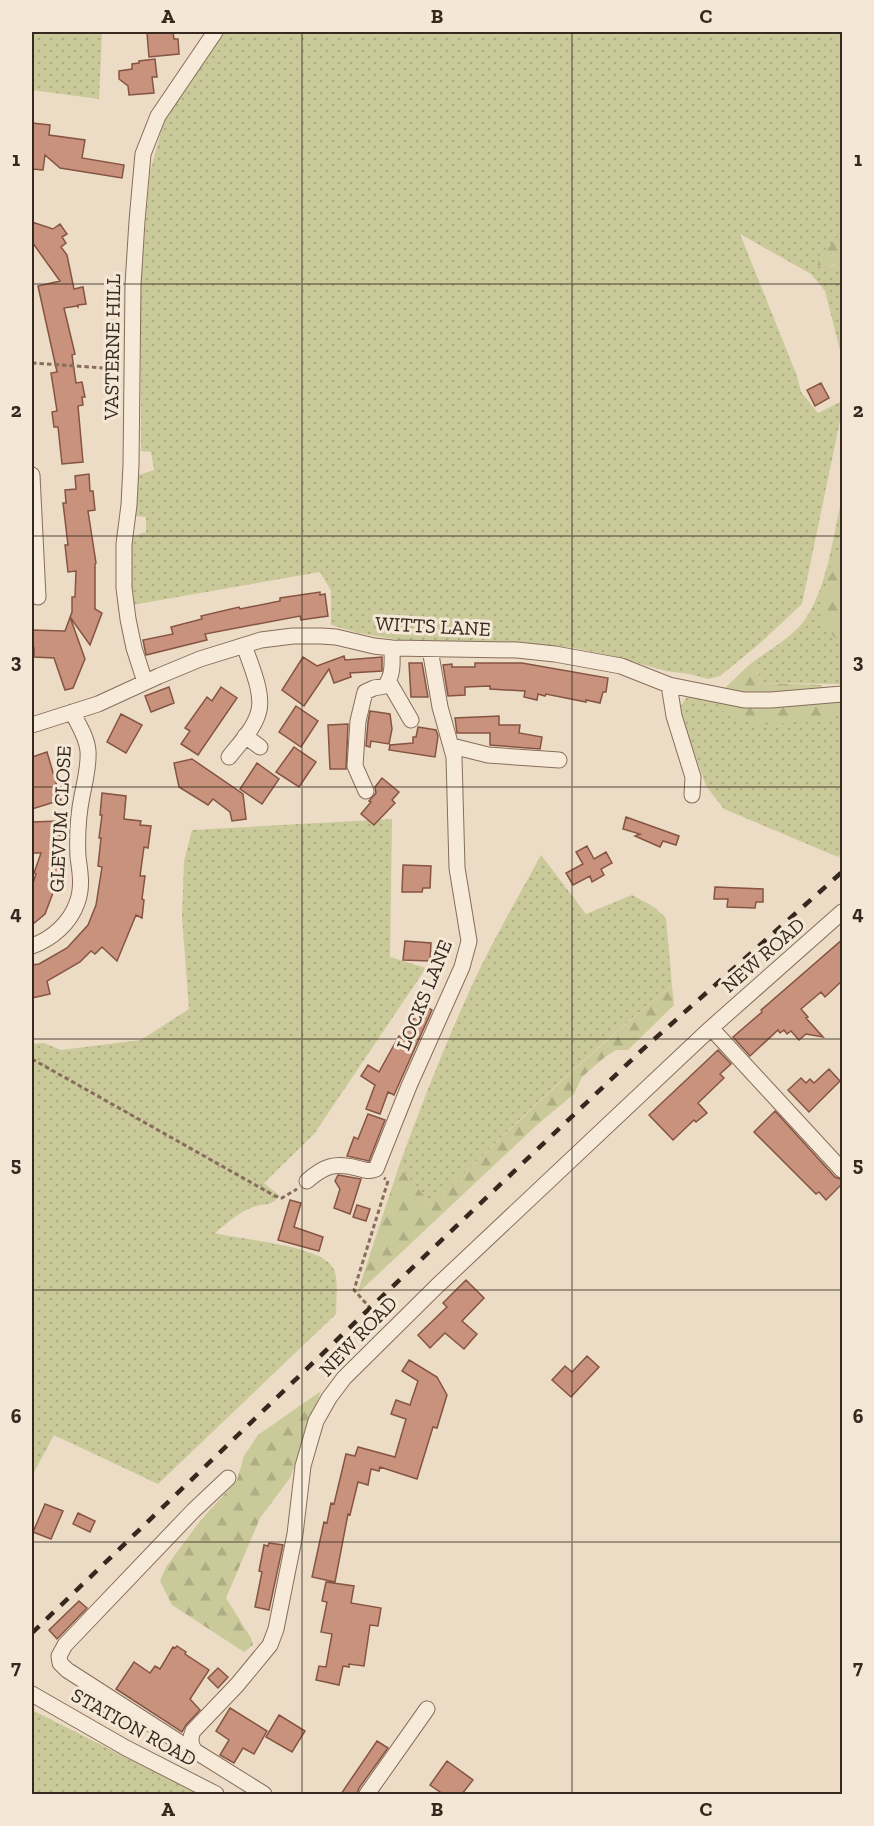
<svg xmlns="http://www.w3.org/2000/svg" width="874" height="1826" font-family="'Zilla Slab',serif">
  <defs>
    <pattern id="grass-dots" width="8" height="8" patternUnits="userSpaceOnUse" patternTransform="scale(1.5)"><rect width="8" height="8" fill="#cac99a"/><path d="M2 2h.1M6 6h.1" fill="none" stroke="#aead84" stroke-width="1.8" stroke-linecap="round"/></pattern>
    <pattern id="forest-firs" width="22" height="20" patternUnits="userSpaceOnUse" patternTransform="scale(1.5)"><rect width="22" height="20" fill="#cac99a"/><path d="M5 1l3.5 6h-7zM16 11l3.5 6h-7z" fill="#aead84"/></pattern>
  </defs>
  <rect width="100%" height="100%" fill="#ecdcc5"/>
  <path fill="url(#grass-dots)" d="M32,32H102L99,99L32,90Z
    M223,32H842V233L818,258L831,268L842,257V351L840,350L825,291L811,274L740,234L797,376L801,392L818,413L842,401V411L802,604L758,645L720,676L708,679L689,674L666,671L613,656L573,648L513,642L399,640L359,633L331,625V591L320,572L132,605V537L146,532V517L134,516L139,475L154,470L151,452L141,451V276L150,172L164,121Z
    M842,497V684L763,683L755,668L749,665C765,653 784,642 798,628C826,599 833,536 842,497Z
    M695,696L840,708L837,702L842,701V853L838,857L724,809L706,786L679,709L686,698Z
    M392,819L390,957L426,968L314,1134L264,1183L280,1196C268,1208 267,1202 253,1207C239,1212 227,1223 215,1233C241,1240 321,1245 333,1268C339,1278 336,1302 336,1314L158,1484L54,1435L32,1476V1044L44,1043L61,1050L141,1040L189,1009L182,917L184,861L192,830Z
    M541,855L586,914L632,895L654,907L666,918L672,986C587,1053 509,1129 432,1205L399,1166C420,1108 443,1050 468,994C489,947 516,901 541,855Z
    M32,1710L199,1794H32Z"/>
  <path fill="url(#forest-firs)" d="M842,233V257C835,264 829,272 818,266V257Z
    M837,556L842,584V668L838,641L821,622V604L833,559Z
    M749,665L755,668L763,683L822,685L821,702H837L840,708L835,719L759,725L729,716L719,708L718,699L726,687Z
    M672,986L674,1005L628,1050H616L605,1057L582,1077L574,1094L538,1124L357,1294L399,1166L432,1205C510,1129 588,1053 672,986Z
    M321,1391L290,1478L260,1518L226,1598L251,1638L253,1645L244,1652L172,1605L160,1581L166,1567L200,1521L237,1480L244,1456L258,1435Z"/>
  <path fill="#c9927d" stroke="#855443" stroke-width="1.5" d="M161,32H173L174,39H178L179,54L149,57L147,33Z
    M155,59L157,77H152L154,93L129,95L128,86L119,79V71L132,69V64L139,63V61Z
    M32,123L50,125L49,135L85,140L82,158L124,165L122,178L60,168L45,155L43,170L32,169Z
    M32,222L53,229L60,224L67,234L62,237L66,243L61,247L67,255L74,289L83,287L86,304L78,305V307L77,306L64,308L75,354L72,355L76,383L82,382L85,397H82L83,405L78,406L83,462L62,464L58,427H54L52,412L57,411L51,373L57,372L38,286L60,281L32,242Z
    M821,383L829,398L815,406L807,390Z
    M89,474L90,491H93L95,510L88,511L96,563L95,564V609L102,613L90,645L70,617L85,659L73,688L65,690L54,658L34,657V648H32V630L65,631L72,612V597H75L76,571L68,572L65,545H68L63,503H66L65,490L76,489L75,476Z
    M320,592V595L325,594L328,616L301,620L300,616L205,634L207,640L146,655L143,640L173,634L171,627L202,619L201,616L239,607L240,609L280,601V598Z
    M344,656L345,660L382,657V671L350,673L351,677L334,683L329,669L304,706L282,690L303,657L317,666Z
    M409,663H422L428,697H411Z
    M475,663H522L608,678L606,692H603L600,703L586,700V702L546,694L545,696L538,694L537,700L524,697L525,691L490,689V686L465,687V695L448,696L443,665L452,664V667H475Z
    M169,687L174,703L151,712L145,696Z
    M221,687L237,698L198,755L181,744L190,731L185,728L207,697L212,701Z
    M296,706L318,721L301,747L279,732Z
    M370,711L390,714L392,729L389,744L371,741L370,747L366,746L368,722Z
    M121,714L142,725L126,753L107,742Z
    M499,716V725H520L519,733L542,737L540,749L490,745V733H457L455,718Z
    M348,724L346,769H330L328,725Z
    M418,727L436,730L438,736L435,757L389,750L390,745L413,743V737H416Z
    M294,747L316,762L299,787L276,772Z
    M47,752L61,800L32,809V757Z
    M192,759L243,794L246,819L232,821L230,812L213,799L208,805L179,787L174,763Z
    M257,763L279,779L262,804L240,789Z
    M382,778L399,792L392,800L395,803L374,825L361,814L371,802L369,801L376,793L375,787Z
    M102,793L126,796L124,819L141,821L140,825L151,826L148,848L144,847L140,876H145L142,899L144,900L142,918L136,915L117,961L102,947L95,954L91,951L80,962L47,981L50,994L32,998V965L39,964L67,948L88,925L96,905L102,867L98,866L101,838H99L102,815H100Z
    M626,817L679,836L676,845L663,841L660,847L635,836L640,834L623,829Z
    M59,821L62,869L45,914L32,925V886L36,874L34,873L41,853H32V822Z
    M587,846L594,859L606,852L612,863L601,869L604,875L592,882L590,876L573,885L566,873L583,864L576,852Z
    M403,865L431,866L430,888H423L422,892H402Z
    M715,887L763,889V902H756L755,908L727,907L728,899H714Z
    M843,939V980L825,997L821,992L801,1009L808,1017L806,1018L823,1037L806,1034L799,1040L791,1031L787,1034L784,1030L780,1033L778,1030L750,1056L733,1037L762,1012L761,1010Z
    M405,941L431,943L430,961L403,960Z
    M422,1004L432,1010L394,1095L388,1092L380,1114L366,1109L375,1085L361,1076L368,1065L379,1072L399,1036L403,1038Z
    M718,1050L731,1064L720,1074L724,1078L698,1103L707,1113L696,1122L694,1120L673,1140L649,1115Z
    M829,1069L840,1081L809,1112L788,1090L801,1078L806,1083L810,1079L814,1083Z
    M775,1111L835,1177L843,1180V1183L826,1200L819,1192L816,1194L754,1132Z
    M368,1114L385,1120L369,1161L347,1156L354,1137L358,1139Z
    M338,1175L361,1179L350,1214L334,1208L340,1189L335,1181Z
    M290,1200L301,1203L294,1227L323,1237L319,1251L278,1240Z
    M357,1205L370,1209L366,1221L353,1217Z
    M466,1280L484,1298L462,1321L477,1334L464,1349L445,1333L430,1348L418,1335L447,1307L443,1303Z
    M587,1356L599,1367L571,1397L552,1380L565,1366L572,1372Z
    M409,1360L437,1377L447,1395L437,1428L433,1427L417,1479L380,1467L379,1471L371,1469L368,1485L358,1482L350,1515L348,1514L335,1582L312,1577L324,1522L327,1523L331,1503L334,1504L346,1454L355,1456L358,1447L395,1457L406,1419L391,1414L396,1400L410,1405L418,1381L402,1371Z
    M45,1504L63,1511L51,1539L33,1532Z
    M78,1513L95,1521L90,1532L73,1524Z
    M269,1543L283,1545L269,1610L255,1607L262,1572L259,1571L264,1545L268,1546Z
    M326,1582L354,1586L351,1603L381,1608L378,1626L370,1625L364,1666L349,1664V1667L343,1666L339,1685L316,1680L319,1666L326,1667L332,1634L321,1632L327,1602L322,1601Z
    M79,1601L87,1608L57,1639L49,1630Z
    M177,1646L186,1652L185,1654L209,1670L190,1699L200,1710L186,1725L182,1732L116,1689L134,1662L150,1673L155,1666L160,1669L173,1647L175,1648Z
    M218,1668L228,1677L218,1688L208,1678Z
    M230,1708L267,1731L254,1754L243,1748L234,1763L220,1755L229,1740L216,1731Z
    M279,1715L305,1731L292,1752L266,1737Z
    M377,1741L388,1748L359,1788L357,1794H341Z
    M447,1761L473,1780L462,1794H443L430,1785Z"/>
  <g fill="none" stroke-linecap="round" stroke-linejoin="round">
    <g stroke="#876d5c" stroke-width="17">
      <path id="minor" d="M32,475L38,597
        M145,682L134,648L128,619L124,588V544L129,505L131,465L133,285L137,221L143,154L158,116L215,32
        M389,682L411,720
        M669,685L674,716L693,777L692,795
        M32,725L98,704L159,676L200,659L261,640L293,636H321L336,637L374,646L392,648L517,650L555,654L621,666L669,685L744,700H771L842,694
        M245,736L260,747
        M452,746L488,755L559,760
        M229,757C239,744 253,730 258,714C265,695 250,664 244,645
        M366,791L355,766L358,721L365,692L374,688L385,686C394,675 392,661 392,648
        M32,946C52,939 70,923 77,903C83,887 80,872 78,857C77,837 78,816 82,796C85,781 89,766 88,751C87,737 78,724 72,712
        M711,1028L842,1170
        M307,1181C324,1166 335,1162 357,1168C364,1170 369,1172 376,1169L409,1086L462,967L469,941L457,868L454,757L440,707L430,649
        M32,1694L126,1748L216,1794
        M191,1743L182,1744L67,1670L60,1663L59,1656L65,1645L193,1511L228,1478
        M264,1794L195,1751C190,1745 190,1738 193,1731L237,1685L270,1645L276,1629L295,1534L303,1466L316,1421L329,1398L344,1378L437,1286L711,1028L842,912
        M367,1794L427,1709"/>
    </g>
    <path stroke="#876d5c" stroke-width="3" stroke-dasharray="4.5 3" stroke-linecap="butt" d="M32,363L119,369
      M32,1059L275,1196L282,1198L297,1189
      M381,1320L354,1290L388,1181L384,1178
      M88,1709L91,1707L104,1713"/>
    <use href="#minor" stroke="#f7ead8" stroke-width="15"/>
    <path stroke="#37281f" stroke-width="4.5" stroke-dasharray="10 10" stroke-linecap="butt" d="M32,1633L370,1308L641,1051L842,872"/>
  </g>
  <path fill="none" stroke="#37281f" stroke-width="1.5" stroke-opacity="0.55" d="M302,32V1794M572,32V1794M32,284H842M32,536H842M32,787H842M32,1039H842M32,1290H842M32,1542H842"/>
  <g text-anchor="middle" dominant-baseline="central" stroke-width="6" stroke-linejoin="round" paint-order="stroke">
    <g font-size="20" fill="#37281f" stroke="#f4e7d5">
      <text transform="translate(112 347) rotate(-89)">VASTERNE HILL</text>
      <text transform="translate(433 626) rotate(3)">WITTS LANE</text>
      <text transform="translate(60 819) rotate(-87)">GLEVUM CLOSE</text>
      <text transform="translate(763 955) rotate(-41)">NEW ROAD</text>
      <text transform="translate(424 995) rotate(-68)">LOCKS LANE</text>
      <text transform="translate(358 1336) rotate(-46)">NEW ROAD</text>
      <text transform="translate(134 1727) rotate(29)">STATION ROAD</text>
    </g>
  </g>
  <rect width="874" height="1826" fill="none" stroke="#f4e7d5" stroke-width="66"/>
  <rect x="33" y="33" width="808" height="1760" fill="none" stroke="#37281f" stroke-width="2"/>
  <g font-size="20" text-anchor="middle" font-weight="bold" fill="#37281f">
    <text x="168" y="23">A</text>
    <text x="437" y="23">B</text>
    <text x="706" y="23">C</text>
    <text x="16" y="166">1</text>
    <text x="858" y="166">1</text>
    <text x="16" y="417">2</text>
    <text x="858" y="417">2</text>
    <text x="16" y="668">3</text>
    <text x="858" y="668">3</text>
    <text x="16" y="920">4</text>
    <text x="858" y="920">4</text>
    <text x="16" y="1171">5</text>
    <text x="858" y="1171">5</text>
    <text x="16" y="1423">6</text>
    <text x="858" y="1423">6</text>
    <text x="16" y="1674">7</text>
    <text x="858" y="1674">7</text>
    <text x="168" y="1816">A</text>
    <text x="437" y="1816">B</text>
    <text x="706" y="1816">C</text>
  </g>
</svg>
